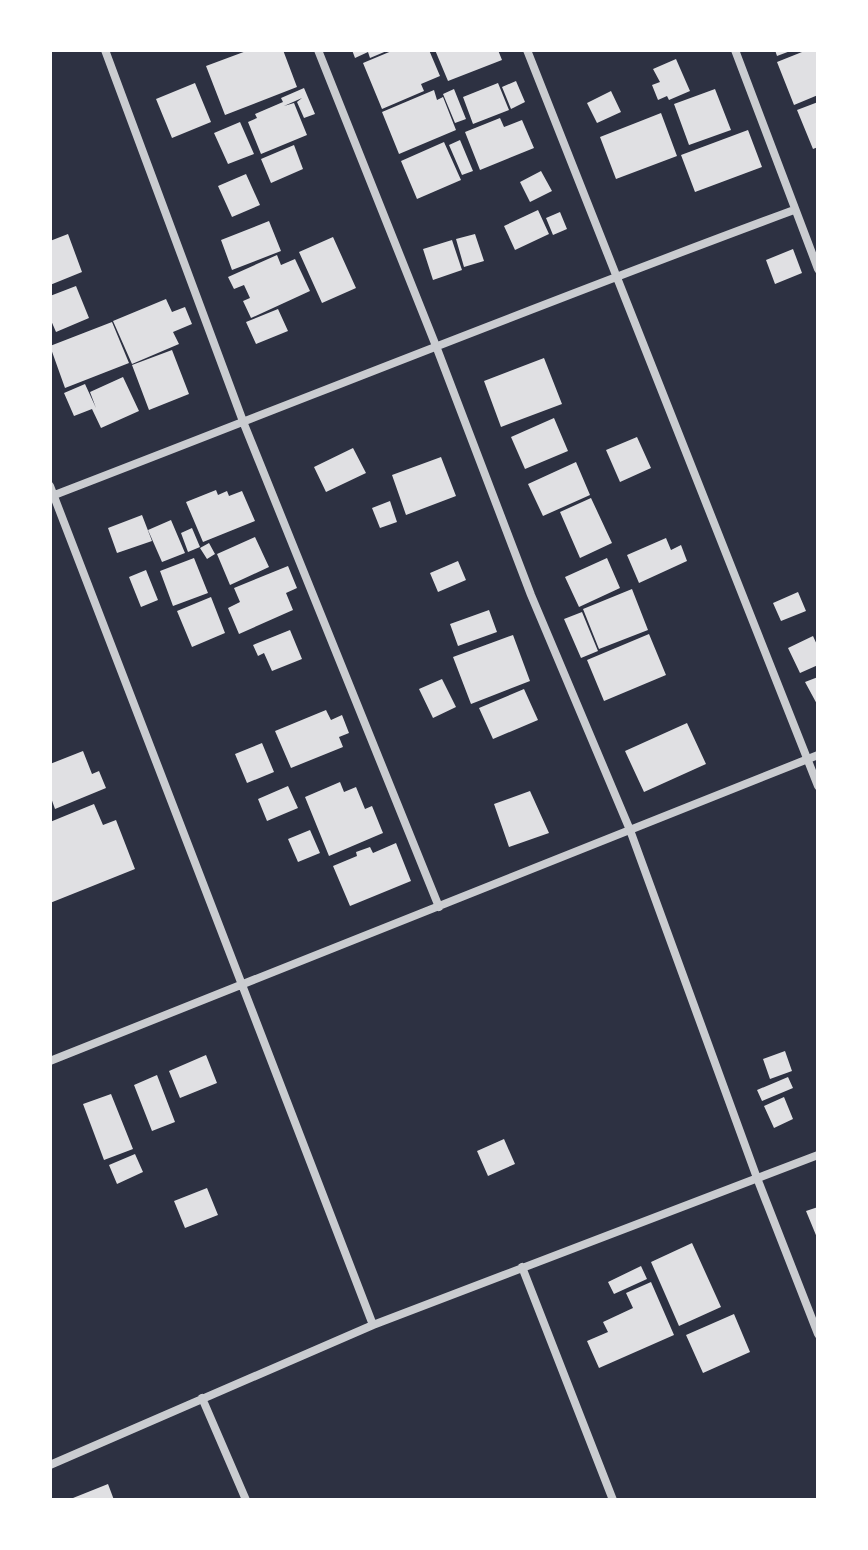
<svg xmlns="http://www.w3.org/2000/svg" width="868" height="1550" font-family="'Golos Text',sans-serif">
  <rect width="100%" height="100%" fill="#2d3142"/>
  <path fill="#e0e0e3" d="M249,50H283L297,87L225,115L206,66Z
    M352,50H389L370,58L368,52L355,58Z
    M394,50H429L440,76L421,84L424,91L382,109L363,63Z
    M435,50H498L502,60L448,81Z
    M775,50H793L777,56Z
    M807,50H818V95L794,105L777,62Z
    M676,59L690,91L669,100L667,96L658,100L652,85L660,82L653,69Z
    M516,81L525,102L511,109L502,87Z
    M195,83L211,122L172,138L156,99Z
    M498,83L509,110L473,124L463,97Z
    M304,88L315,114L304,118L297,102L302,98L284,106L294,103L307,135L261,154L248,122L257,118L255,114L283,102L281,98Z
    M454,89L466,119L455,123L443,94Z
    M715,89L731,130L689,145L674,104Z
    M434,90L437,100L443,97L456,130L399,154L382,112Z
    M611,91L621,112L597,123L587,103Z
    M818,102V147L813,149L797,110Z
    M661,113L677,156L616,179L600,137Z
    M500,118L504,127L522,120L534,148L480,170L465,132Z
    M240,122L254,154L228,164L214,133Z
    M748,130L762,167L695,192L681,155Z
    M460,140L473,171L462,175L449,145Z
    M444,142L461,180L417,199L401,161Z
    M294,145L303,169L271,183L261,159Z
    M541,171L552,191L530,202L520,182Z
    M246,174L260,205L232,217L218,186Z
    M538,210L549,234L515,250L504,226Z
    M560,212L567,229L553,235L546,218Z
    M269,221L281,251L232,270L221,240Z
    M68,234L82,272L50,285V241Z
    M475,234L484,261L464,267L456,239Z
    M333,237L356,288L322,303L299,252Z
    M452,240L462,270L433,280L423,249Z
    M793,249L802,273L775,284L766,260Z
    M277,255L281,265L295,259L310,291L251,318L243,301L250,298L244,285L234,289L228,277Z
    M76,286L89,318L56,332L50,318V296Z
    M166,299L172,312L185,307L192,324L173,332L179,344L132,364L113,321Z
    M278,309L288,331L256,344L246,322Z
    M112,322L129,363L65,388L50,346Z
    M172,350L189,394L149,410L132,365Z
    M544,358L562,404L501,427L484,381Z
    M123,377L139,411L101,428L92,409L74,416L64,393L85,384L96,408L90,392Z
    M554,418L568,451L525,469L511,437Z
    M637,437L651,468L620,482L606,450Z
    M353,448L366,473L326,492L314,467Z
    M441,457L456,496L406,515L392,475Z
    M576,462L590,495L543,516L528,484Z
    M216,490L218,495L227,491L229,496L242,491L255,521L203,542L186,502Z
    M591,498L612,543L580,558L560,512Z
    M390,501L397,522L380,528L372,508Z
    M142,515L152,541L117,553L108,528Z
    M171,520L185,553L162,562L148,530Z
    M192,528L200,547L188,552L181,533Z
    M255,537L269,567L230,585L217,554Z
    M666,538L671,550L681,545L687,561L639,583L627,555Z
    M209,543L215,554L207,559L200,548Z
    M194,558L208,593L173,606L160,571Z
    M607,558L620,588L579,607L565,577Z
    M458,561L466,580L438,592L430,573Z
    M288,566L297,588L286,593L293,610L239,634L228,608L240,602L234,588Z
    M146,570L158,600L141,607L129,577Z
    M632,589L648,630L599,649L583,609Z
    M798,592L806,611L781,621L773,603Z
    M211,597L225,633L192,647L177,611Z
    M489,610L497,632L458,646L450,624Z
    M582,612L598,651L581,658L564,619Z
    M290,630L302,659L272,671L264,653L258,656L253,645Z
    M649,634L666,675L604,701L587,660Z
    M513,635L530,681L471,704L453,657Z
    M813,636L818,647V665L800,673L788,648Z
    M818,677V706L805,682Z
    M442,679L456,707L433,718L419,689Z
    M524,689L538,720L493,739L479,708Z
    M326,710L331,720L342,715L349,733L339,737L343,747L291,768L275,731Z
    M687,723L706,764L644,792L625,751Z
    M262,743L274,772L247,783L235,754Z
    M83,751L92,774L99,771L106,788L55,809L50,795V764Z
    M340,782L344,792L356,787L365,809L372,806L383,833L329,856L305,797Z
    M288,786L298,808L267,821L258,799Z
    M530,791L549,833L509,847L494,804Z
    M94,804L103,825L116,820L135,869L50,903V822Z
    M310,830L320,853L298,862L288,839Z
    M396,843L411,881L350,906L333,866L357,856L356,852L370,847L373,853Z
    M785,1051L792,1071L770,1079L763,1059Z
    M206,1055L217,1083L180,1098L169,1071Z
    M157,1075L175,1122L152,1131L134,1085Z
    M788,1077L793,1088L762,1101L757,1090Z
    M111,1094L133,1149L104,1160L83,1104Z
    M784,1097L793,1119L774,1128L764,1106Z
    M504,1139L515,1164L488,1176L477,1151Z
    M135,1154L143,1172L117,1184L109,1165Z
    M207,1188L218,1215L185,1228L174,1201Z
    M818,1207V1240L806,1211Z
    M692,1243L721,1307L679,1326L651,1262Z
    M641,1266L647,1279L614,1294L608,1282Z
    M651,1282L674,1335L599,1368L587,1341L608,1332L603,1322L633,1308L626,1293Z
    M734,1314L750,1352L703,1373L686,1335Z
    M108,1484L114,1500H68Z"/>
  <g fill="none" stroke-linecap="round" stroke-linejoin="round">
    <path stroke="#caccd0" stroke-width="8" d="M105,50L244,424L439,907
      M318,50L436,346L531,595L630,830L757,1178L818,1334
      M527,50L818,786
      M735,50L818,269
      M50,486L373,1325
      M52,496C299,401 545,302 794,210
      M50,1061L818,755
      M522,1267L613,1500
      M202,1398L246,1500
      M50,1465L373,1325L818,1155"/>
  </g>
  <rect width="868" height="1550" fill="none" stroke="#ffffff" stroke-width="104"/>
</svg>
